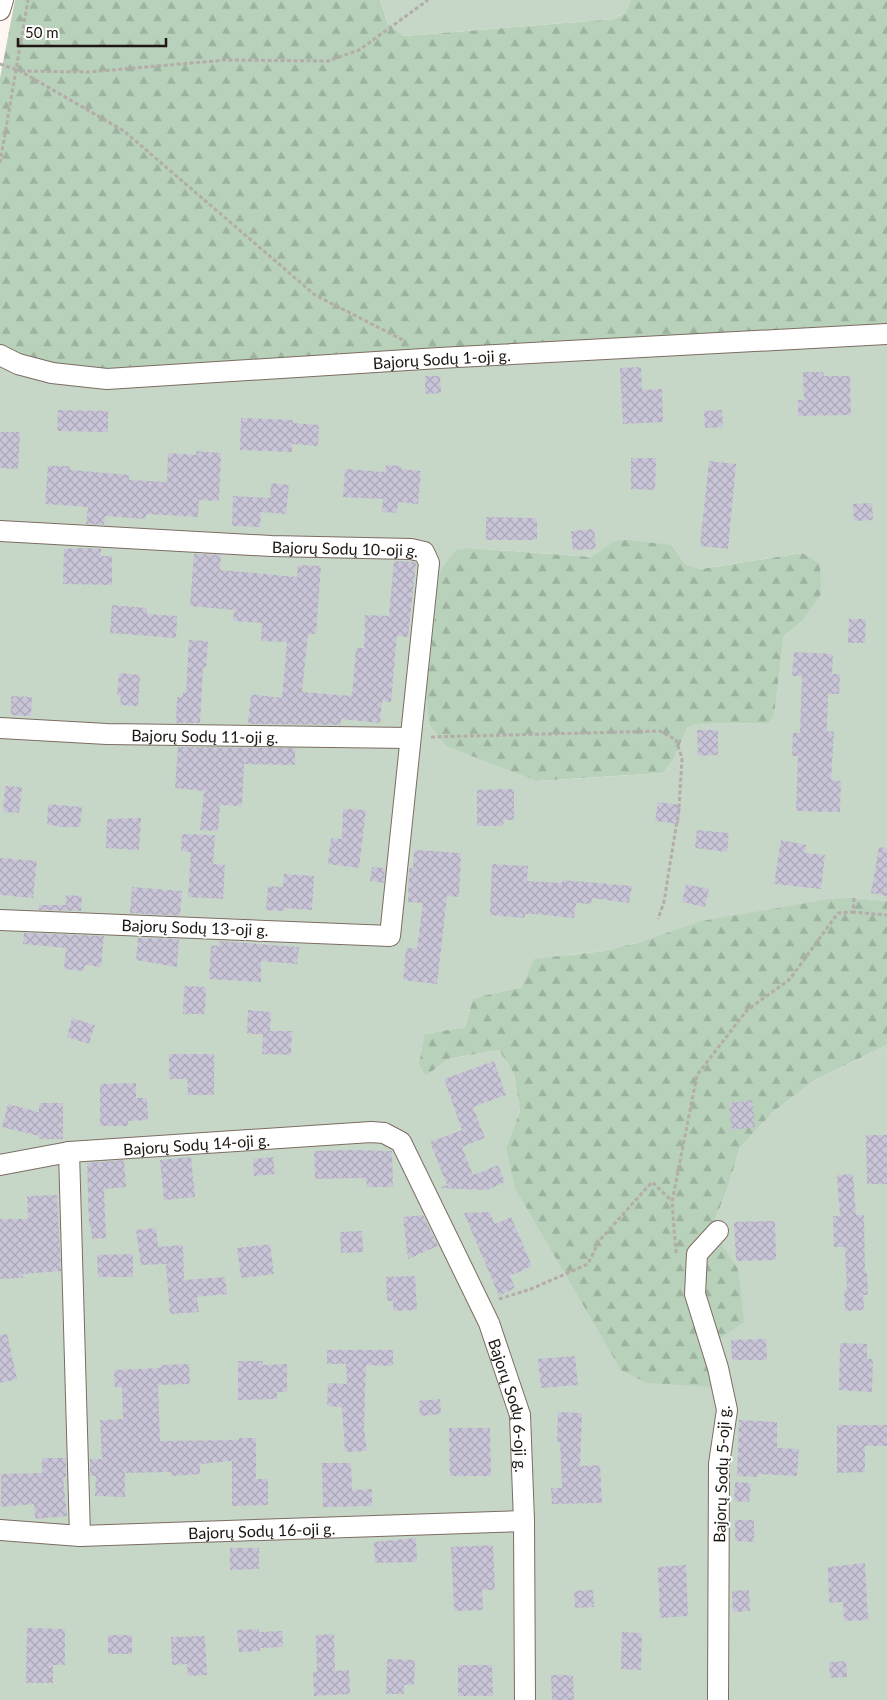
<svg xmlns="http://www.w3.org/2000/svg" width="887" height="1700" font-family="Lato,sans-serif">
  <defs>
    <pattern id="forest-firs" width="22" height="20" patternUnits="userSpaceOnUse" patternTransform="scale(1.25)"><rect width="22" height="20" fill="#b8d1ba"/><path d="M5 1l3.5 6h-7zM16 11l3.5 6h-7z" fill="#9eb39f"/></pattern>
    <pattern id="building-cross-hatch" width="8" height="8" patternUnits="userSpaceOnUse" patternTransform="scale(1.25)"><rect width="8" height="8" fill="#c9c5d8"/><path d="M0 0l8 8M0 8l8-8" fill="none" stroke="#aca8b8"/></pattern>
  </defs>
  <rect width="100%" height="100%" fill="#fef6f1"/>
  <path fill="#c6d7c7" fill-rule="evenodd" d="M380,0H631L625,13L615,19L404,36L388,24Z
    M887,324V901L854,898L644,941L604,951L567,955L522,987L473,998L465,1027L425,1034L426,1076L448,1059L499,1050L514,1074L520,1111L506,1147L714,1387L722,1337L711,1229L727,1190L740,1148L773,1112L815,1080L887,1045V1700H0V347L278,360ZM672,545L685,564L701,569L802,553L801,622L784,636L774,716L767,723L697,724L687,728L674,759L663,773L537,781L469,548L592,557Z"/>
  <path fill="url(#forest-firs)" d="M15,0H380L388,24L404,36L615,19L625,13L631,0H887V324L278,360L106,373L54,367L0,347V78Z
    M627,540L672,545L685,564L701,569L802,553L820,564L821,594L801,622L784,636L774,716L768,723L697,724L687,728L674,759L663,773L537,781L446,746L430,725L426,696L440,571L456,550L469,548L592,557L615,541Z
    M854,898L887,901V1045L815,1080L773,1112L740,1148L727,1190L711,1229L738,1269L744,1322L722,1337L714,1387L647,1383L621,1370L515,1188L506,1147L520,1111L514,1074L499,1050L448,1059L426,1076L419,1064L425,1034L465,1027L473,998L522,987L534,959L604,951L644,941L702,921L830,899Z"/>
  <path fill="url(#building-cross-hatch)" d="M641,367L642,390L662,389L663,422L623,424L620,368Z
    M803,372H823L824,376H850L851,415L798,416V400H804Z
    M425,376H440L441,393L425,394Z
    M58,410L108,411V432L57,431Z
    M722,410L723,427L705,428L704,411Z
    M241,418L293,420V423L319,425L318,446L292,444V452L240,450Z
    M0,432H20L18,469L0,468Z
    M196,451L221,453L219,501L199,500L198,517L146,514V519L105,516L104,525L86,524L88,507L45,504L48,466H70V470L130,475L129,480L167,482L168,453L196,455Z
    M631,458H656L655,490L631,489Z
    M709,461L736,464L728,549L700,546Z
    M386,465L402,466L401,469L421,471L418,504L398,502L397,513L382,512L383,499L343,497L345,469L385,472Z
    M271,483L289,485L286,514L261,512L260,527L232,526L233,496L270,498Z
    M872,503L873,520L854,521L853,504Z
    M486,517L537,518V540H486Z
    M594,529L596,549L573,550L571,531Z
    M84,548L101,549V556H112V585L63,584L64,549Z
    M194,554L221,555L220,570L297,577L298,565L321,566L316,634H308L302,692L352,696L356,648H364L365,615L389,616L394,561L416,562L408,637L397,636L391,702L382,701L380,723L341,719V725L248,724L251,694L282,698L287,642L261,641L262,623L233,621L234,610L190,606Z
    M112,605L147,608V614L177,616L176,638L110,633Z
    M849,619H866L865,643H848Z
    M189,640L208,641L206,667H203L200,723H176L177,697H182L183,693H186Z
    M794,652L833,654L832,674H840L839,694H828L827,731L834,732L831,780L841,781L840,812L796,811L798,756H792L793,733H800L802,676H792Z
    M119,673L140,675L138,706L120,705L121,696H117Z
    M11,696L32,697L31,716L11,715Z
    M697,730H718V755L698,756Z
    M178,747L295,748V765L244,764L242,806L220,805L218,831L200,830L204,791L175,788Z
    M5,786L22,787L19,813L3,812Z
    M514,789V820H504L503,826H477V790Z
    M658,802L681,805L679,824L655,821Z
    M48,804L82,807L80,827H58V826L47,825Z
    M343,809L366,810L359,868L328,864L331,838L342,839Z
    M141,818L139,850L106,848L107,819Z
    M697,830L729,833L727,852L695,848Z
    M182,834L215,835L213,864L225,865L223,899L188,897L191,852L181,851Z
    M781,840L806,845L805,853L825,855L821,889L774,884Z
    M879,847L887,848V896L871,893Z
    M414,850L461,853L459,897L447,896L437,984L403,980L406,948L417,949L423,903L408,902L409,871L410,868H413Z
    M0,858L37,861L33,898L0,895Z
    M492,864L528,866L527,881L562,883V880L632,886L629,903L592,898L591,904L576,903L574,918L535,914H525V918L490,915Z
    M372,867L385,868L384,883L370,881Z
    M284,874L314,876L312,910L285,908L284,911L266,910L268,886L283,887Z
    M686,884L709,889L705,907L682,902Z
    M132,887L182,891L180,916L130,913Z
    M66,895L82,896L81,911L39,910V905H66Z
    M24,933L104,936L101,967L85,965L84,971L64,969L66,948L23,944Z
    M138,938L179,939L177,967L136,960Z
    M219,941L299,947L297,964L261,961V982L209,979L211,945L219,946Z
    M184,986L206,987L205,1014H183Z
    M248,1010L271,1012L270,1031H292L291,1055L262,1054L263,1035L247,1033Z
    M72,1018L95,1025L89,1044L67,1037Z
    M169,1054H214V1095H188L187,1079H169Z
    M494,1061L506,1095L473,1107L485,1138L462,1147L473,1175L498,1165L505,1182L487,1190L440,1188L447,1185L430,1142L462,1130L444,1079Z
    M136,1083V1098H147L148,1120L128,1121V1126H100V1084Z
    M752,1100L755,1127L732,1130L729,1103Z
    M39,1103H63V1139H39V1136L2,1127L8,1104L39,1112Z
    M866,1135H887V1184H867Z
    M351,1150L392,1151L393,1187H367L366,1178L315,1179L314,1151Z
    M191,1157L195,1197L164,1200L160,1160Z
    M273,1157L275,1174L254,1176L253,1159Z
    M124,1160L126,1187L104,1189L106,1238L92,1239L91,1226H89L87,1163Z
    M853,1174L856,1215H864L865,1273H867L868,1295H863L864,1310L845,1311L844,1290L847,1289L845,1247H834L833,1216H840L837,1175Z
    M57,1195L61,1271L23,1274V1278L0,1279V1219H28L27,1196Z
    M490,1212L495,1224L511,1217L532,1266L510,1276L515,1288L499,1296L464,1213Z
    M423,1215L438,1246L408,1259L403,1217Z
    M775,1221L776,1260L736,1261L734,1222Z
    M156,1228L158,1247L183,1245L184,1280L225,1277L227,1294L197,1297L199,1312L170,1314L166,1264L141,1265L136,1230Z
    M362,1231L363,1252L341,1253L340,1232Z
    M270,1244L274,1274L241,1278L237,1248Z
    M133,1254V1277H98L97,1255Z
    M415,1276L417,1310L393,1311V1301H387L386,1277Z
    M7,1334L17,1379L0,1383V1335Z
    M766,1339L767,1360H732L731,1340Z
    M840,1343L867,1344V1359H873L872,1392L839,1390Z
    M327,1350H393V1366L366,1365L364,1429L367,1451L345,1452L342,1407L327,1406L328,1383L347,1384L346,1364H327Z
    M575,1356L578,1385L541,1388L538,1359Z
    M238,1361H262L263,1365L287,1364V1392H277V1399L238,1400Z
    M189,1364L190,1384L158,1385L160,1441L239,1440V1438H256V1479H268V1505L232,1506V1461L200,1464V1474L171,1476V1472L125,1473V1497L95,1496L96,1476H90V1459H102L100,1420L123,1419L122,1387H115L114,1370L161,1368L160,1365Z
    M440,1399L441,1414L420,1416L419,1401Z
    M558,1412L582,1413L580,1466L600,1465L602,1503L552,1504L551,1488H562L560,1442H557Z
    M739,1420L777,1422V1448L799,1449L797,1476L757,1474V1477L737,1476Z
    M837,1425H887V1446H865V1472L837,1473Z
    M449,1428H490L491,1476H450Z
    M42,1458H66V1477H63L67,1516L35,1519L34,1504L1,1507V1474L42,1473Z
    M322,1463H351L352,1490L372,1489V1506L323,1507Z
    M735,1482L751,1483L749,1502L734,1501Z
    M735,1520H754V1542L735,1541Z
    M416,1538L417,1562L375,1563L374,1542Z
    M493,1545L495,1590H482L483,1610L454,1611L451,1547Z
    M230,1548H259V1569L230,1570Z
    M865,1563L868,1620L844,1621L843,1602L829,1603L828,1567Z
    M686,1565L688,1616L660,1618L658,1567Z
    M593,1590L594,1607L575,1608L574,1591Z
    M749,1590L750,1611L733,1612L732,1591Z
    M27,1628L65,1629V1665H53V1683H26Z
    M259,1629V1632L282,1631L283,1647L260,1648V1651L239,1652L237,1630Z
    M622,1632L642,1633L641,1670L621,1669Z
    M334,1634L335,1671L349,1670L350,1694L314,1696L313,1672H317L316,1635Z
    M108,1635H132V1654H108Z
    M205,1636L207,1675L188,1676L187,1664L172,1665L171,1637Z
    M387,1659L415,1660L414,1685H404V1694H386Z
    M846,1661L847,1677L830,1678L829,1662Z
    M458,1665H492L493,1696H458Z
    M551,1675H573L574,1700H552Z"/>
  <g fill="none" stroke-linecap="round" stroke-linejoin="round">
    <g stroke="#7d6c62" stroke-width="22">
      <g id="minor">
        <path d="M0,10L3,0"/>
        <path id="s1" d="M0,355L18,364L52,373L107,379L439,358L887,334"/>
        <path id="s2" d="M0,531L271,546L411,549L424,552L429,563L390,936L0,920"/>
        <path id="s3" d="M0,728L107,734L410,738"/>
        <path d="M69,1152L80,1536"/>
        <path id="s4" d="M0,1165L69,1152L371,1132L384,1133L401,1142L489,1323L520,1415L524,1521L525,1700"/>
        <path id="s5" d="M0,1530L80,1536L524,1521"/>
        <path d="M718,1700L719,1464L727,1410L718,1368L695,1294L697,1254L718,1231"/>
      </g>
    </g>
    <path stroke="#b4aca8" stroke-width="3" stroke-dasharray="4 2.5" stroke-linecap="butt" d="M0,64L20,71L124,131L315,295L403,340
      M21,71L89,72L226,60L328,61L359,50L428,0
      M0,163L28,0
      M431,737L660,731L676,740L682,758L679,808L664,902L658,919
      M854,898L853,912L887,915
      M676,1253L672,1202L697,1075L747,1010L789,980L838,913L853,912
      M499,1299L531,1289L588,1264L599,1241L652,1182L672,1201"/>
    <use href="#minor" stroke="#fff" stroke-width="20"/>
  </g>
  <g text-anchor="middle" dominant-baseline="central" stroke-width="4" stroke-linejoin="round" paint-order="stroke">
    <g font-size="16" fill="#1e1713" stroke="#fff">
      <text stroke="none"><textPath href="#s1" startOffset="446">Bajorų Sodų 1-oji g.</textPath></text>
      <text stroke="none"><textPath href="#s2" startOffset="346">Bajorų Sodų 10-oji g.</textPath></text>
      <text stroke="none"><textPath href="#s3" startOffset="205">Bajorų Sodų 11-oji g.</textPath></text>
      <text transform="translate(195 927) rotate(2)">Bajorų Sodų 13-oji g.</text>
      <text stroke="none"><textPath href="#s4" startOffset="198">Bajorų Sodų 14-oji g.</textPath></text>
      <text stroke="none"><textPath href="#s4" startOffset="692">Bajorų Sodų 6-oji g.</textPath></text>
      <text transform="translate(721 1474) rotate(-88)">Bajorų Sodų 5-oji g.</text>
      <text stroke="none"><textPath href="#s5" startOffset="262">Bajorų Sodų 16-oji g.</textPath></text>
    </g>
  </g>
  <path d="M18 38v8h148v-8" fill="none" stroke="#1e1713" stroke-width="2.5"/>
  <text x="25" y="38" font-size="15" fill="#1e1713" stroke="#ffffff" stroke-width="4" paint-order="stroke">50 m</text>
</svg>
